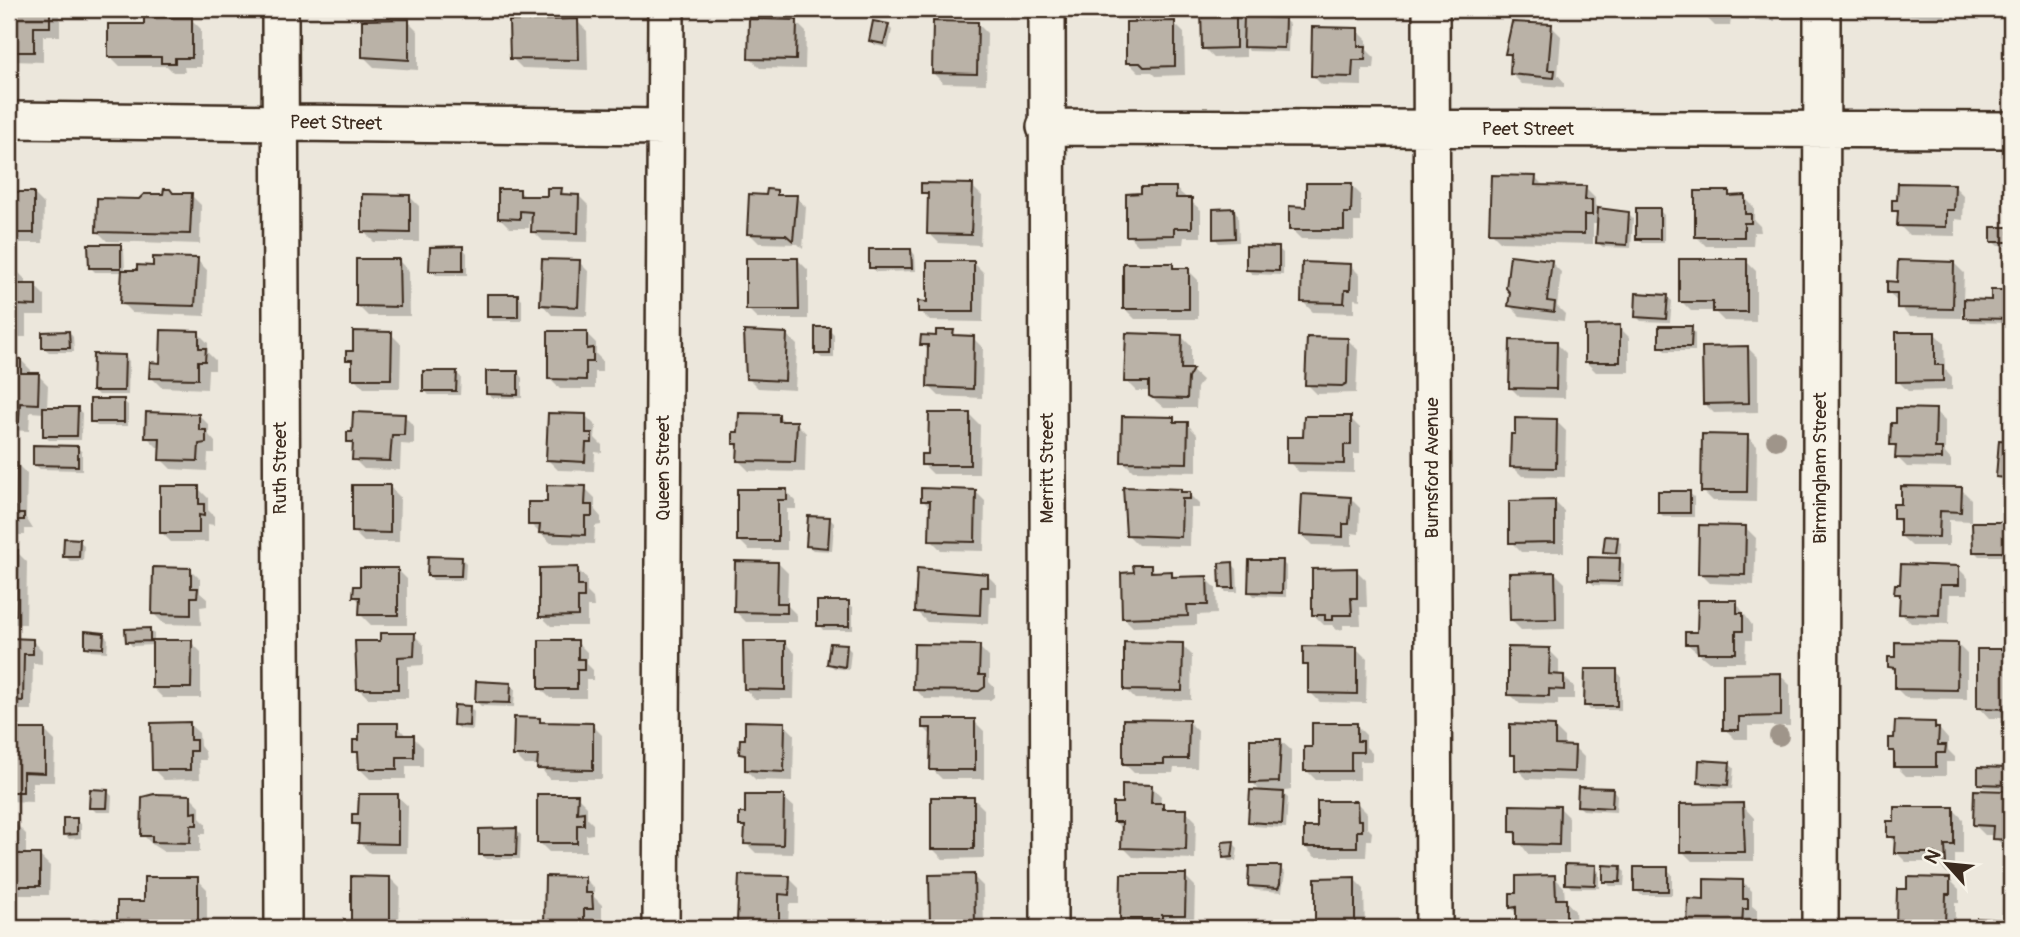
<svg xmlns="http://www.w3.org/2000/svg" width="2020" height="937" font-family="Pangolin,sans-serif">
  <rect width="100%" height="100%" fill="#ece7dc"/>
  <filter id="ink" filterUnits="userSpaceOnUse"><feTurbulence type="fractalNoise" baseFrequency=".0143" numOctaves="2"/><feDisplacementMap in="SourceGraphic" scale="14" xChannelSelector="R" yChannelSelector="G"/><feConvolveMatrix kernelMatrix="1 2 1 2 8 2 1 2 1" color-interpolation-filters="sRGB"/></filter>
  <g filter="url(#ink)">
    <path fill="#0003" d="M9,9L60,10V36H43V62L13,61L9,57Z
      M485,9H517V11H487Z
      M803,9H841V12L807,13Z
      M1332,9H1343L1342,13L1336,12Z
      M1705,9H1785V14L1775,13V21L1731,19L1730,26H1715L1705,16Z
      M1892,9H1946L1945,17L1898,15Z
      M1235,10L1244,18L1284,19L1289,24L1288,52L1249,51L1246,47V57L1214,58L1204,48Z
      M191,19L201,29V67H184L185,72H173L167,66H120L110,56L145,25Z
      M408,21L418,31V70L374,67L364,57Z
      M577,21L587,31L588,70L522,68L512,58Z
      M796,22L806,32L805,69L760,68L750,58Z
      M977,23L987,33L986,84L943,83L933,73Z
      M1174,23L1184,33L1185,75L1156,76L1152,72H1138L1128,62Z
      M888,26L892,30L888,48L875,45L871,40Z
      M1551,26L1561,36L1558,75L1564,82V87L1522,84L1512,74L1513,59L1507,54Z
      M1357,30L1367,40V50L1375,58L1374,69H1362V86L1322,85L1312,75Z
      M1535,177L1545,187L1585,188L1595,198V205L1600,210L1628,214L1633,219L1631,248L1603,247L1598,243L1599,224H1593V244L1501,242L1491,232Z
      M1351,185L1361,195V222H1354V240L1301,239L1291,229L1308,208Z
      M972,186L982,196L980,245L939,243L929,233L930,199L923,192Z
      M1954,186L1964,196L1963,220L1955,219V236L1909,235L1899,225L1900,216L1894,210Z
      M1176,189L1201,210V237H1184L1183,244L1138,245L1128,235Z
      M561,190L567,196H579L589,206L588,242L543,241L533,231L534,221H529V228H510L500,218L519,191L526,197L549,198Z
      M9,192L34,194L44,204L43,243H9Z
      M776,192L781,196L796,197L806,207L803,249L798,244L759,243L749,233L768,197Z
      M1728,192L1733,198L1744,197L1754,207V220L1760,226L1761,232H1754L1753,246H1706L1696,236Z
      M174,195H191L201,205L200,244L107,241L97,231L139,201Z
      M409,196L419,206V242H374L364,232Z
      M1234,210L1238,215L1239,242L1219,243L1215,238Z
      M1659,210L1664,215V243H1643L1638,238Z
      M2009,228L2011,246H1998L1993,242Z
      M120,245L124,250L125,271L138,272L197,260L207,270L205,316L132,313L122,303L123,272H95L91,268Z
      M463,248L467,253V275H436L431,270Z
      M1278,248L1283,253V275L1252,274L1248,270Z
      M911,250L915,255L916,271L876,272L871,267Z
      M798,260L808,270V319H758L748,309Z
      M399,261L409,271L410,316H368L358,306Z
      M1746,261L1756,271V322L1724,321L1714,311H1691L1681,301Z
      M579,262L589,272L587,316L552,315L542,304Z
      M1551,262L1561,272L1557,306L1565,314L1564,321L1520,316L1510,306Z
      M974,263L984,273L983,322L930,321L920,311Z
      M1954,263L1964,273L1963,301L1993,302V291H2011V323L1971,322L1966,317V306H1963L1962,318L1909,317L1889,292L1899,284Z
      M1172,264L1177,270H1188L1198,280V319H1135L1125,309Z
      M1350,265L1360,275V300L1354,299V313L1313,312L1303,302Z
      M9,270H16L26,280V286H35L45,296V315H26V337H9Z
      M517,295L522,300V321H493L489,316Z
      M1667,297L1672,301L1670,322L1641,321L1636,316Z
      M1619,327L1629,337V372H1596L1586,362Z
      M1691,328L1695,333V351H1665L1661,346Z
      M829,329L834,334V358H822L817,354Z
      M69,332L73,337L74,352H49L44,348Z
      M953,332L958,337L973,338L983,348L982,398L939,396L929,386L930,352L922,344Z
      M198,333L208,343V353L215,360V370H208L207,389L161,387L151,377Z
      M586,333L596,343V354L602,360V372H595V389H560L550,379Z
      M1934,333L1944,343L1945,369L1952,377V390L1908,391L1898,381Z
      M391,334L401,344L400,388H364L354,378V364L348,359Z
      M787,335L797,345L795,390L758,388L748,378Z
      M1181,336L1191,346V370L1202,380L1197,388L1196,408H1164L1150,396V391H1136L1126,381Z
      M1348,340L1358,350L1356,393L1317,394L1307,384Z
      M1556,343L1566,353L1565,398L1520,397L1510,387Z
      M1748,348L1758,358V412L1714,413L1704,403Z
      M124,356L129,361L128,395H98L93,390Z
      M9,360H21L31,370L30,375H38L48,385L47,408L77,409L82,413L81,440H49L44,435V413L30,412L29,431L9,430Z
      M456,373L461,377L460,395H429L424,390Z
      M518,373L522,378V398H492L488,394Z
      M123,401L128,405V426H97L92,421Z
      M1935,411L1945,421V453L1951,460V468L1907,467L1897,457V450L1892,444Z
      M199,415L209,425V435L215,442V453H208L207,471L171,469L161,459L162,447H157L147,437Z
      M778,415L786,423H796L806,433L805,472L749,471L739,461V448L735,443Z
      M970,415L980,425L979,474H933L923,464Z
      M404,416L414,426V445L401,444L400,470L364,469L354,459V447L348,441Z
      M586,416L596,426L595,438L602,445V453L595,452L594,471L558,470L548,460Z
      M1350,418L1360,428V454H1354V473L1299,472L1289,462Z
      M1173,419L1178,423L1187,424L1197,434V472L1133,471L1123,461Z
      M1556,421L1566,431L1565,477L1522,476L1512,466Z
      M1747,436L1757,446L1756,502L1713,501L1703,491Z
      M2010,443L2011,444V482L1998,476Z
      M77,447L82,452V470L40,469L35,465Z
      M9,464H17L27,474L26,518L33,529H25V535H9Z
      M390,487L400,497L399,542H364L354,532Z
      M198,488L208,498V510L214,516V525L208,524V542H171L161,532Z
      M585,488L595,498V510L601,517V525L595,526L594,544L551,543L530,524L549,504Z
      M1124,489L1180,490L1189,494L1199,504V508H1191L1190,546L1138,545L1128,535Z
      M1961,489L1971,499V521L1949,520V546H1912L1901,536L1902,525L1895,518L1903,506Z
      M786,491L796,501V509H787V550H749L739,540Z
      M975,491L985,501L984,551L941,550L931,540L932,509L922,500Z
      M1689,493L1694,497V517H1664L1659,512Z
      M1350,498L1360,508L1359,534L1352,533V546L1312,545L1302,535Z
      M1554,501L1564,511V552H1521L1511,542Z
      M829,518L834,523L832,551L813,550L808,546Z
      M2005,524L2009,528L2010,556H1979L1974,551Z
      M1746,528L1756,538L1754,585L1710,583L1700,573Z
      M1617,539L1621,543L1620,557L1610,556L1605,551Z
      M79,541L84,545L83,561H70L65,556Z
      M9,551L17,552L27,562L26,624H9Z
      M461,558L466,563L465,580H433L429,575Z
      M1620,560L1624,564L1623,586L1594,585L1589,580Z
      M1282,562L1286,566V597L1254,596L1250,591Z
      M778,563L788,573L787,605L797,615V622H746L736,612Z
      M1232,564L1237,569L1238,592H1226L1221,587Z
      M1150,567L1157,573H1171L1177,579L1206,578L1216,588L1217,614L1197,615V625L1133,627L1123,617L1135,574Z
      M1958,568L1968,578V594H1950L1949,624L1911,623L1901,613L1902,599L1896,593Z
      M190,569L200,579V593L207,599V606L200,607L201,625L164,624L154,614Z
      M397,569L407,579V625H371L361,615V603L355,597L362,588Z
      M577,569L587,579V592L593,598L594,607H587V626H551L541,616Z
      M1356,570L1366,580L1367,607H1360L1361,625H1343V629L1337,630L1332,625H1324L1314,615Z
      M1555,573L1565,583V629L1521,630L1511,620Z
      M987,575L997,585V596H990L989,624L927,622L917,612Z
      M1736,602L1752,625V640H1746L1745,662H1709L1687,644Z
      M848,603L853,607V630H823L819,625Z
      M149,630L154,634V642H191L201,652V698H163L153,688L154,645L132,646L128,641Z
      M103,634L108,639L107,652L91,651L86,647Z
      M414,635L424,645V665L408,666V698H368L358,688L382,643Z
      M9,640H32L42,650V664L33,663L32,710H9Z
      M577,642L587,652V664L593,670V680H586V698H550L540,688Z
      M785,643L795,653L794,699H755L745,689Z
      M1957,644L1967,654V699L1906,698L1896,688L1897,674L1890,666Z
      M1182,645L1192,655L1191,700L1135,699L1125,689Z
      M846,646L851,651L849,670L834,668L829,664Z
      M979,647L989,657V682L994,687V697L990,700L925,699L915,689Z
      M1357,649L1367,659L1366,703L1320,702L1310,692V670L1305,664Z
      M1549,650L1559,660V676L1564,677L1574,687V699H1558V705L1520,704L1510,694Z
      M2009,651L2011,718H1989L1979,707Z
      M1616,671L1621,676V710H1590L1586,705Z
      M1780,675L1790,685V726H1748V739H1735L1725,729Z
      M510,684L515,689L514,707L481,706L476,701Z
      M470,708L474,712L473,730L460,729L455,724Z
      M539,719L544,724L592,725L602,735V779H549L539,765H525L515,755Z
      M974,721L984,731V779H942L932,769V736L924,728Z
      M1188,721L1198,731L1197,768H1174L1173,773H1134L1124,763Z
      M189,724L199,733L200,746L205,752L206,760H199L200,779L164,780L154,770Z
      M784,724L794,734L793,781L756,780L746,770L747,760L741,754Z
      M1935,724L1948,739V750L1955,757V762H1946V776H1906L1896,766V756L1890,751Z
      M397,725L407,737H413L423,747V766H406V779H370L360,769V757L355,751Z
      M1356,725L1366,735V747L1372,753V761H1360V780H1316L1306,770L1314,748Z
      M1554,727L1564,737V747H1574L1584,757L1583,781L1527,779L1517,769V760L1512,754Z
      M9,731H45L55,741L54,782H32V802L9,801Z
      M1280,740L1291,750V790L1281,792L1288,798L1286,828L1254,826L1250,822L1262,793L1252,782Z
      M1729,764L1734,768L1732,789L1704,787L1699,782Z
      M2008,770L2011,773V789L1984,788L1979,783Z
      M1151,786L1161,796L1160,805L1168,810L1186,811L1196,821L1195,859L1133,857L1123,847V830L1114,821L1124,805Z
      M1613,790L1617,795L1616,812L1583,810L1579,806Z
      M107,791L112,796L111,812H96L91,807Z
      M2008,792L2011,796V849L2004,848L1994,835H1985L1975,825Z
      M190,796L200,806V818L206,824V834H200V852H164L153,845L143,835Z
      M397,796L408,806L407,853H370L360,843V829L354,823Z
      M577,796L587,806V818L593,824V834L586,835V852H549L539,842Z
      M783,797L794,807L793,854L756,853L746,843V831L741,825L747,815Z
      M974,799L984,809V858L943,859L933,849Z
      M1357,803L1367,813V827L1372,832L1371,840H1367L1366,857H1315L1305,847L1319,829Z
      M1742,805L1754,818V861H1692L1682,851Z
      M1559,807L1569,817V854H1528L1512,831Z
      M1953,809L1963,819V854H1955V873H1947L1936,862H1906L1896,852V844L1889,836Z
      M76,820L81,824V838L69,839L65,834Z
      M9,824H16L26,834V856H40L50,866L49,895H9Z
      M516,830L521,835L520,859H486L481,854Z
      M1233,843L1238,848L1236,861H1229L1224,857Z
      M1595,867L1599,872V888H1571L1567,883Z
      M1620,867L1625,872L1624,886H1610L1605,881Z
      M1280,868L1285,873L1282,892L1255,890L1250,886Z
      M1667,869L1672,874V895H1641L1636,890Z
      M973,876L983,886L984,928H935L932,925Z
      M1185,876L1195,886L1194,924H1171V928H1132L1122,918Z
      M1554,877L1564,887L1565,900L1575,911L1576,928H1523L1512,907L1518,894Z
      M390,878L400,888L399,928H357L353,924Z
      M584,878L594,888V897L602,905V918H594L593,928H551L546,923Z
      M789,878L799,888V904H789L788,928H746L739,921Z
      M197,879L207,889V928H124L119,923L146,903Z
      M1316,879H1354L1364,889L1365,928H1316Z
      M1949,879L1959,889V903H1955V928H1902L1898,924L1909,891Z
      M1742,881L1752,891V906L1757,910V918H1752V928H1688L1706,901Z
      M9,918H16L26,928H9Z"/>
    <path fill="#bab2a7" stroke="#3b2a1e" stroke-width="2" d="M9,9H50V27H34V52H9Z
      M1201,9H1236V48L1202,49Z
      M1703,9H1766V12L1721,10V17H1703Z
      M1244,16L1285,18L1284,48L1243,47Z
      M144,17H192V58H175V63H161V57H108V24H144Z
      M409,19V60L362,57V20Z
      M578,19L579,60L510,59L509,21Z
      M749,19L797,20L796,60L748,59Z
      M873,21L889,24L884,44L869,41Z
      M933,21L978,22L977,74L932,73Z
      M1175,21V66L1144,67L1140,63H1126V22Z
      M1512,22L1552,24L1548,70H1555L1554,78L1510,74L1511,54H1505Z
      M1312,27L1358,28V46H1366L1365,60H1353L1352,77L1311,76Z
      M1491,175L1536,176L1535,185L1586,186L1585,200H1592V215H1584V234L1489,233Z
      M921,183L973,184L971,235L927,234L928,193H921Z
      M1306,183H1352L1351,213H1344V230H1289V206L1306,207Z
      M1898,183L1955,184L1954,210H1946V227L1897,226L1898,211H1892V200H1897Z
      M1141,187H1176V198H1192V228H1174V235L1126,236V194L1141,193Z
      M547,188H562L561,194L579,195L578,233L531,232L532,212L520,211V219L498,218V189H520V196H547Z
      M164,189H170L173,193H192L190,234L96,232L97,198L139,199L144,194H163Z
      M767,189L777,190V195H797L793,241L786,235L747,234L749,194L766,195Z
      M1695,191H1729V196L1745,195V214H1751V223H1744V237H1695Z
      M9,192H34V233H9Z
      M362,194L410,195V233L362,232Z
      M1234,208L1235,238L1213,239V209Z
      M1598,208L1629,212L1627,245L1596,243Z
      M1636,208H1660V239H1636Z
      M1991,227H2009V242H1991Z
      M88,244H121V268H89Z
      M463,246V271H429L430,247Z
      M1246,246L1279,247V271L1246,270Z
      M869,249H911L912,268H869Z
      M1510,255L1552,260L1547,301L1555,302L1554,312L1508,306L1510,293L1506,288Z
      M153,257L198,258L195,306L120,304L122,270H137V265L153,266Z
      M746,258H798L799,310H746Z
      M356,259H399L400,307L356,306Z
      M542,259L580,260L578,307L540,305Z
      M1679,259H1747V312H1713V302H1679Z
      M1898,260L1954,262L1953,309L1897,308V293H1887V281L1897,282Z
      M927,261H974V312H918V301L927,302Z
      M1302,262L1351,264L1350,290H1345L1344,303L1301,302Z
      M1123,263H1173V268H1189V309H1123Z
      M9,268H17V284H36V306L17,305L16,328H9Z
      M1991,290H2011V319L1964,318V299L1991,300Z
      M1636,293L1668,295L1666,319L1635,317Z
      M487,294H518V317H487Z
      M1620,325V362H1585V326Z
      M1659,326H1692L1691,347H1659Z
      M815,327H830V354H815Z
      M161,330L199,331V348H206L205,361H198V379L149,378L150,362L160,363Z
      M936,330H954L953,335L974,336L973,389L927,387L928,345H920L921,335L936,336Z
      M69,331L70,348H42V332Z
      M353,331L392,332L391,379H352V360H346V351H353Z
      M548,331H587V349L593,348V362H586V380L548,379Z
      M744,331L787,333L785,381L746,379Z
      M1896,332H1935V365H1943V381L1896,382Z
      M1126,333L1182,335L1181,369H1193L1188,378L1187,399L1153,398L1149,396V382H1124Z
      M1307,337L1348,338L1347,383L1342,386L1305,385Z
      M1510,340L1557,341L1556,389L1509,388Z
      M1748,346L1749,403L1703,404L1702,347Z
      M93,354L125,355L124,391H92Z
      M9,358L21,359V373H39L38,404L20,403L19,422H9Z
      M423,371H457L456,391H423Z
      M486,371H518V395L486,394Z
      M90,399H124V422H90Z
      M43,407H78L77,436H43Z
      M1896,408L1936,409L1935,448H1942V459L1895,458L1896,445H1890L1891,423H1896Z
      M146,412L199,414V430H206V443L199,444L198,461L159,460L160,438H145Z
      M353,412L405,414L404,435H392L390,461L352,460L353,442H347V432H352Z
      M548,413L586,414V433H592V443H586L585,462L546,460Z
      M739,413L779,414V421H797L795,462L737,461L738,444H733V432H738Z
      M929,413H970V465H921V454H928Z
      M1122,416L1174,417V422H1188L1187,463L1121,462Z
      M1304,416H1351V445H1344V464L1287,463V437H1303Z
      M1515,418L1557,419L1556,468L1510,467L1511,434H1515Z
      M1702,434L1748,435L1747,492H1701Z
      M1999,440L2011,441L2006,478L1996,477Z
      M33,445L78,446V466L33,465Z
      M9,462H17L16,514H24V520H16V526H9Z
      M352,485H390V533L352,532Z
      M547,485L586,486L585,505H592V516H585V535L539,533L540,525H528V502H547Z
      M160,486H199V504H204V516L199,515V533H160Z
      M1901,486L1962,487L1961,512L1940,511L1939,537L1900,536V519H1893V504H1901Z
      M1123,487L1181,489V492H1190V499H1182L1181,537L1126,535Z
      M921,488L976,490L975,542L929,541L930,501H921Z
      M737,489H787V500H778V541H737Z
      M1658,491H1690V513H1658Z
      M1302,494L1351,497L1349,524H1343V537L1300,535Z
      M1555,500V542L1509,543V501Z
      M808,516L830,517L828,548L806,546Z
      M1972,522H2006V552H1973Z
      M1699,525L1746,526L1745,575L1698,574Z
      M1605,536L1618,537L1616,553L1603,552Z
      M64,538L80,539L79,557H63Z
      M9,550H18L16,615H9Z
      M428,556L462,557L461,576H427Z
      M1588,557L1620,558L1619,582L1588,581Z
      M1249,560H1283L1282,593L1248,592Z
      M735,561L778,562L777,603H787V613L734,612Z
      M1233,562L1234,588H1220L1219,563Z
      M1901,564L1959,566V585H1940L1939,615L1899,614L1900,594H1894L1895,584H1900Z
      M1133,565H1151V572L1172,571V577L1207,576L1208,605H1187L1188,616L1122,618L1121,573L1134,572Z
      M153,567L191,568V588H198L197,597H191V615L152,614Z
      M578,567V586H584V598H578V616L539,617V568Z
      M360,568H398V615H359L360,597H353L354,586H360Z
      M917,568L988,574V587H981L980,615L915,612Z
      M1357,568V598H1351L1352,615H1333V620H1325V615H1312V569Z
      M1555,572L1556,619L1510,620L1509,573Z
      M1698,600H1737V613H1743V631H1736V653H1698L1697,644H1685V632H1697Z
      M817,601H849V626H817Z
      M150,628V641L126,642L125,629Z
      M85,631L104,633L103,648L85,647Z
      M380,633H415L414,656L398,657V689H357L355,641H380Z
      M9,638L33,639V654H24L23,701L9,700Z
      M152,640H192L191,688H152Z
      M539,640H578V659H584V670H577V689H539Z
      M743,641H785V690L744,689Z
      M1124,642L1183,643L1182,691L1124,690Z
      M1895,642L1958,643L1957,690L1895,689V668L1888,667V657H1895Z
      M830,643L847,644L845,667L827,664Z
      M914,644L980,645L979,675H985V687L979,691L913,690Z
      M1303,646L1357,647V694L1308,693V665H1303Z
      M1508,647L1550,648L1549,674L1564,675V690L1549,689V696L1508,695Z
      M1977,649H2010V709L1977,708Z
      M1585,669H1617V706H1584Z
      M1781,673V716L1739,717V730H1723V674Z
      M476,681L511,683L510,703L475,702Z
      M454,705L470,706L469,726L453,725Z
      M514,717L540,718V722L593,723V770L537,769L538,756H513Z
      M922,719H975V770H930L931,728H922Z
      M1123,719L1189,720L1188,759H1164V764H1123Z
      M745,721L785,722L784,772L745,770V755L739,754L740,739H745Z
      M1895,721L1935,722V728H1939L1938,745H1946L1945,753H1936V767H1894V751H1889V738H1894Z
      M190,722V740H196V751H190V770H152L151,723Z
      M359,723H398V735H414V757H397V769H359L358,752H353V740H359Z
      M1312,723H1357V741H1363V752H1351V771H1304V747H1312Z
      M1510,724L1555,726V745L1575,746L1574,772L1515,770V755H1510Z
      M9,729H45V773L23,772V792H9Z
      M1250,739H1281L1279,782L1250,783Z
      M1699,760L1730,762L1728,785L1698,783Z
      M1978,767L2009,768V785L1978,784Z
      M1122,784L1152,785L1151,803H1163V809H1187L1186,850L1121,848L1122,822H1113V803H1122Z
      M1578,787L1613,788L1612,808L1577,806Z
      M90,789L108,790L107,808H89Z
      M1250,790L1284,792L1282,824L1248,822Z
      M1974,790L2009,791L2011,840L1992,839L1993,826L1973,825Z
      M154,794L191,795V813L197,812V825H191L190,843L152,842V836H141L142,797Z
      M359,794H398V844L358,843L359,824H352V814H358Z
      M537,794H578L577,813L584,812V825H577V843H537Z
      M745,795H784L783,845L744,844L745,826H739V813H745Z
      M931,797H974V849H931Z
      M1317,801H1357L1358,820H1362V831H1357V847H1304V827H1317Z
      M1743,803L1745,852H1680V804Z
      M1510,805L1560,806L1559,845L1516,844V832H1510Z
      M1894,807H1954V845H1945L1946,864H1935V853H1894L1895,837H1887V821H1894Z
      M63,818H77V834L63,835Z
      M9,822H16V854H40V886H9Z
      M517,828L516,855H479V829Z
      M1234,841L1232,857L1223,858L1222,842Z
      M1565,864L1596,865L1595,885L1565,884Z
      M1603,865L1621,866L1620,882H1603Z
      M1249,866H1281L1280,884L1278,888L1248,886Z
      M1634,867H1668V891H1634Z
      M974,874L975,925L930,926L929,875Z
      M1121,874H1186L1185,915H1162V919H1120Z
      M739,875L790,876L789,895L779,894V926L737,922Z
      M1555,875L1556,899H1566V923L1516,924V907L1510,908V893H1516V876Z
      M351,876L390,877V925H351Z
      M545,876L585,877V893H592L593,909H584V924H544Z
      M144,877H198V924H117V901H144Z
      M1355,877V928H1315V878Z
      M1907,877L1950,878V894H1946L1945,925H1896L1897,889H1907Z
      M1704,879L1743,880V899H1748V909H1743L1742,928H1687L1688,899L1704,900Z
      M1977,918L2008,920L2007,928H1977Z
      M95,919L106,921V928H86L87,922Z"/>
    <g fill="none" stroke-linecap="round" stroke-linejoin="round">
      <g stroke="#3b2a1e" stroke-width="40">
        <path id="minor" d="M280,9L283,928
          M1047,9L1049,928
          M1431,9L1434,928
          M9,120L664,127
          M1045,127L2011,130
          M661,928L666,9
          M1820,928L1822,9"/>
      </g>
      <use href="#minor" stroke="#f7f3e8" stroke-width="35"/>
    </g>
    <g fill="#9f958a">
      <circle cx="1776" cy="440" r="10"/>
      <circle cx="1779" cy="736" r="10"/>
    </g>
  </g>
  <g text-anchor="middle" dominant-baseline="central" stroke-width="5" stroke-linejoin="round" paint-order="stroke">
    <g font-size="19" fill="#3b2a1e" stroke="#f7f3e8">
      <text transform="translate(336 123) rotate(1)">Peet Street</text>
      <text x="1528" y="129">Peet Street</text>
      <text transform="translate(280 468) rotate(-90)">Ruth Street</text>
      <text transform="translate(663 468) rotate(-90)">Queen Street</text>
      <text transform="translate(1047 468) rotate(-90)">Merritt Street</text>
      <text transform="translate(1432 468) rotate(-90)">Burnsford Avenue</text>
      <text transform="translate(1820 468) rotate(-90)">Birmingham Street</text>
    </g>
  </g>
  <rect width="2020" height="937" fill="none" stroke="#f7f3e8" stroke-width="35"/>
  <rect x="18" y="18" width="1985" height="902" fill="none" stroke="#3b2a1e" stroke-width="2.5" filter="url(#ink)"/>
  <g transform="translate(1947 864) rotate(297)" stroke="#f7f3e8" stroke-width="5" paint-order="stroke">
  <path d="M0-5L12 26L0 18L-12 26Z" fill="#3b2a1e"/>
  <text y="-10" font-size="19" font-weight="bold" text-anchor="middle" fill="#3b2a1e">N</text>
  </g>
</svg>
